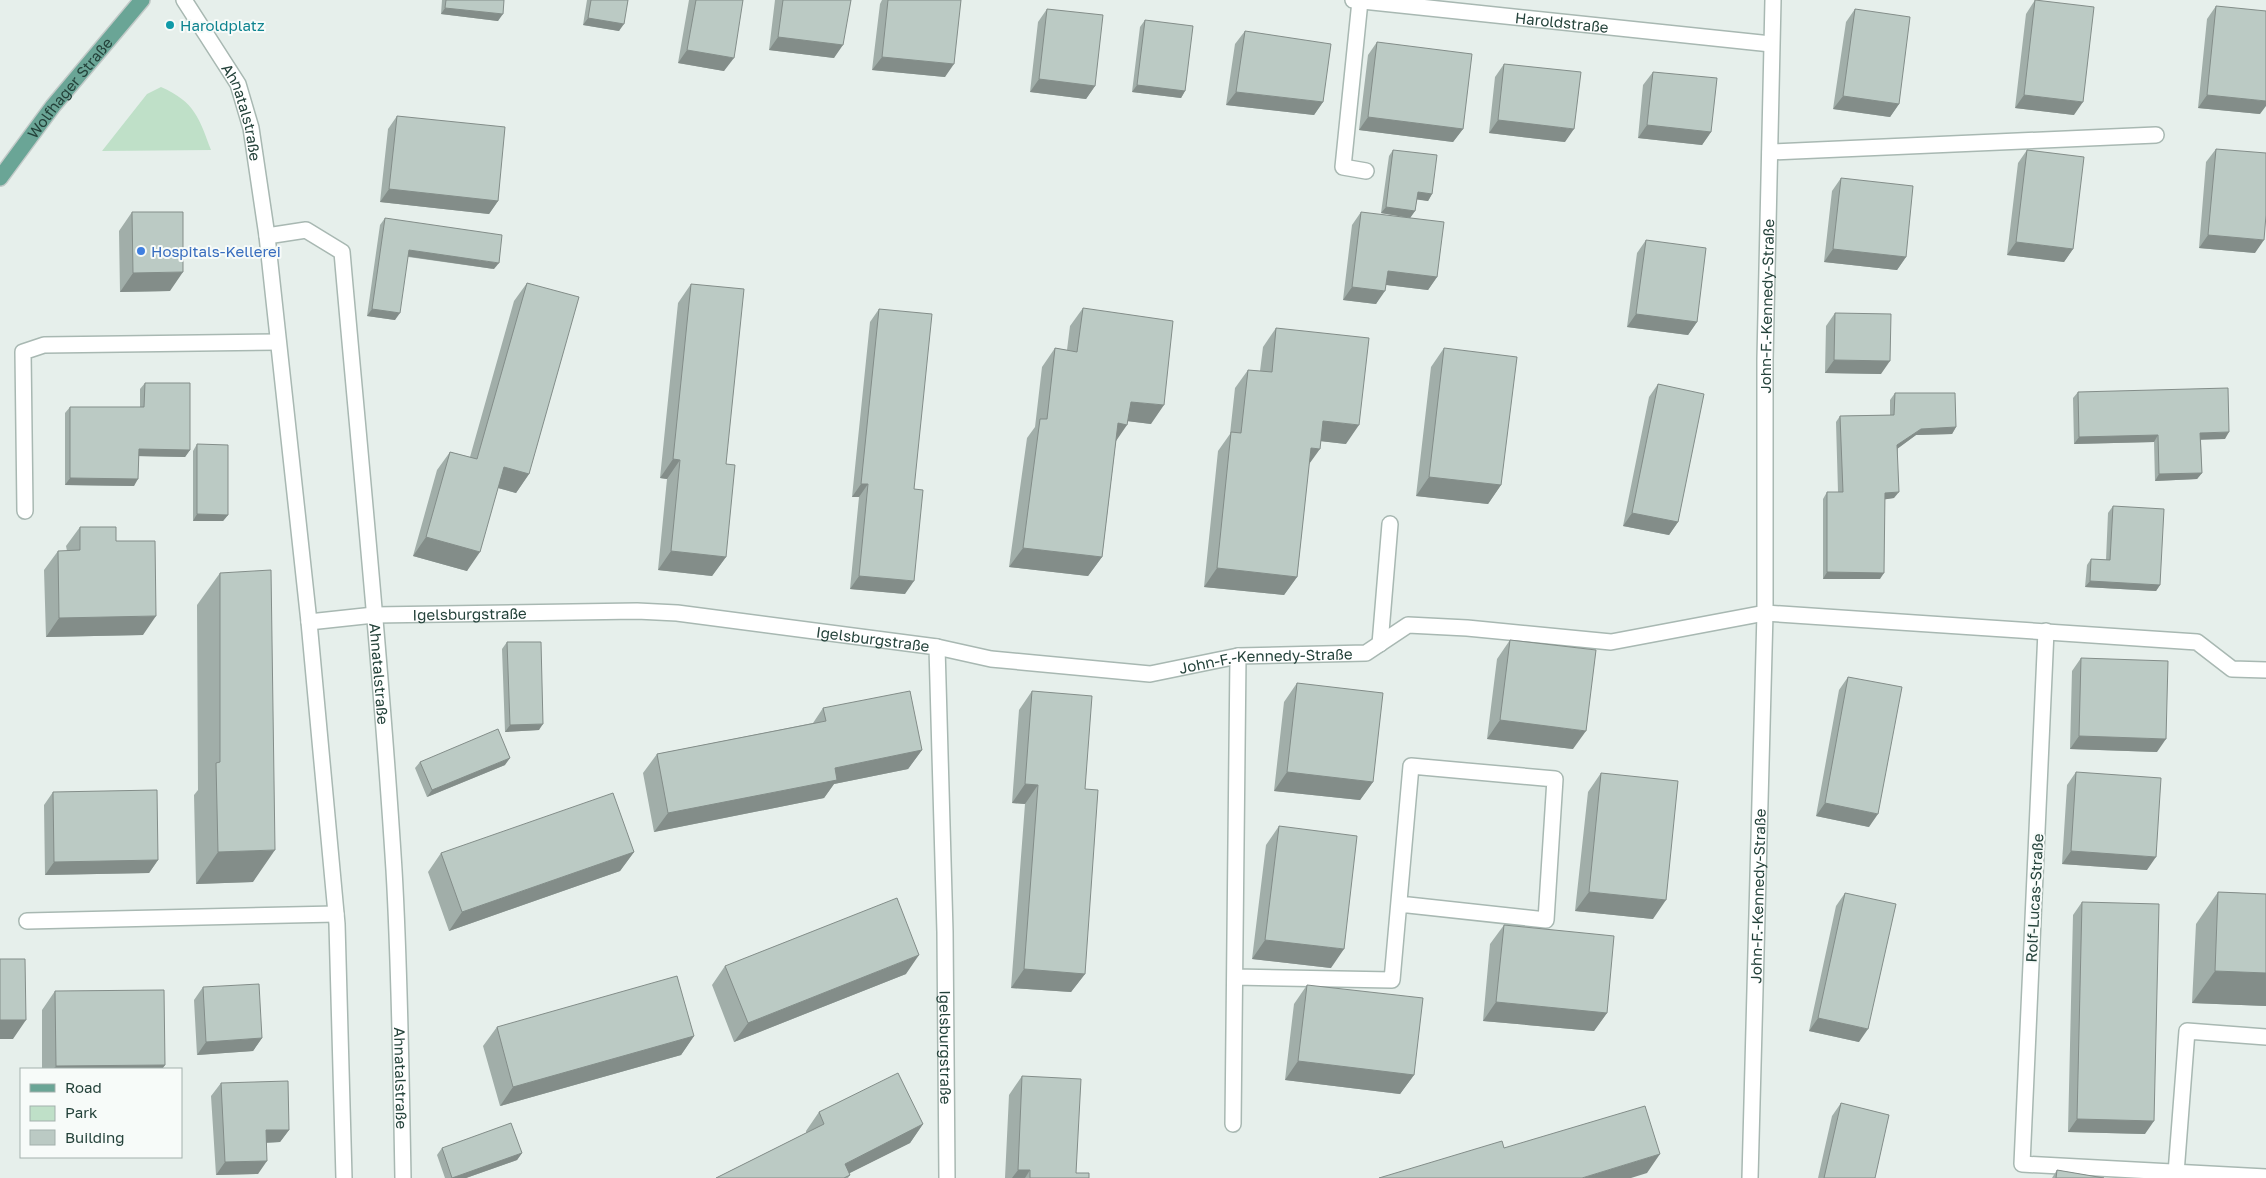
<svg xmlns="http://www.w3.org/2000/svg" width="2266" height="1178" font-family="'Golos Text',sans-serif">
  <rect width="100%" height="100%" fill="#e6efeb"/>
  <path fill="#bfe0c8" d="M161,87C195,102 199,118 211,150L102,151L147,94Z"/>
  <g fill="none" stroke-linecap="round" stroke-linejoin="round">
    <g stroke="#a8b8b2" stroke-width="18">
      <path id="service" d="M1360,1L1343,167L1366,171
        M1770,152L2156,135
        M25,511L23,352L44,345L278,342
        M1380,644L1390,524
        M27,921L336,914
        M1235,977L1392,980L1411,766L1555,779L1546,920L1399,904
        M1233,1124L1238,656"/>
    </g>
    <g stroke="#a8b8b2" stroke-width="18">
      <g id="minor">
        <path id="s1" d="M1353,0L1771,44"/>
        <path id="s2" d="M267,236L306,230L342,252C360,458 381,664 394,870C400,973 401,1076 403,1178"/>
        <path id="s3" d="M309,622L374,615L637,611L677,613L937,647L945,932L947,1178"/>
        <path d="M2046,631L2022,1164L2266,1177"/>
        <path id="s4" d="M937,647L991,659L1150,674L1238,656L1366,653L1408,625L1467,628L1611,642L1765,613L2197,642L2232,669L2266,670"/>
        <path d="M2176,1173L2187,1031L2266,1037"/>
        <path id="s5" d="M1750,1178L1765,613V359L1773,0"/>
      </g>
    </g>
    <g stroke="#a8b8b2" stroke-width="18">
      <g id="tertiary">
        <path id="s6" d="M184,0L238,84L251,128L267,236L309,622L337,924L344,1178"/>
      </g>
    </g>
    <g stroke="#c2cac8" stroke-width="18">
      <g id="primary">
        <path id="s7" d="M0,178L53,106L142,0"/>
      </g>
    </g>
    <use href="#service" stroke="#fff" stroke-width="15"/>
    <use href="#minor" stroke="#fff" stroke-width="15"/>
    <use href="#tertiary" stroke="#fff" stroke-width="15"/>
    <use href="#primary" stroke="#6aa596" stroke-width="15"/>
  </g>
  <path fill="#a1aea9" d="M442,0H504L498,21L441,14Z
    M587,0H628L619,31L583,25Z
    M689,0H743L724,71L678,63Z
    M775,0H851L834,58L769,50Z
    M882,0H961L945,77L872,70L880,4Z
    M2035,0L2074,115L2015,108L2026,14Z
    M2216,6L2260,114L2198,108L2207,19Z
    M1047,9L1095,86L1086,99L1030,92L1038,22Z
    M1855,9L1899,104L1890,117L1833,109L1846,22Z
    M1145,20L1185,91L1181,98L1132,92L1140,27Z
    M1245,31L1323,102L1314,115L1226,105L1235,44Z
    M1377,42L1463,129L1453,142L1359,130L1368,55Z
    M1504,64L1565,142L1489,133L1495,77Z
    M1653,72L1711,132L1702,145L1638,138L1643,85Z
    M397,116L498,201L489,214L380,202L388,129Z
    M2216,149L2255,253L2199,248L2206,162Z
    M1393,150L1432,194L1428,201L1417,199L1415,211L1410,218L1381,213L1389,156Z
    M2027,150L2073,249L2064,262L2007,255L2018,163Z
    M1841,178L1906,257L1897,270L1824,262L1832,191Z
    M132,212L170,291L120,292L119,231Z
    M1361,212L1437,277L1428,290L1386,285L1376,304L1343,300L1352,225Z
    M385,218L494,269L408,257L395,320L367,316L380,225Z
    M1646,240L1697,322L1688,335L1627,327L1637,253Z
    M527,283L529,474L516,493L498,488L467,571L413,556L437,470L450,452L470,457L514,301Z
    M691,284L726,464V557L712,576L658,570L667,479L660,478L678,303Z
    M1083,308L1151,424L1128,421L1116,440L1102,557L1088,576L1009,567L1027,438L1035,427L1042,367L1055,348L1067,350L1070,326Z
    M879,309L914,489L905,594L850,589L859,497H852L870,322Z
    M1835,313L1881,374L1825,373L1826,326Z
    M1276,328L1346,444L1321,441L1309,464L1297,577L1284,595L1204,587L1218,451L1230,434L1235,388L1248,370L1260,371L1263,347Z
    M1444,348L1501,485L1488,504L1416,496L1431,367Z
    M145,383L190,450L185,457L139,456L134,486L65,485V413L70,407H140V389Z
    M1658,384L1678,522L1669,535L1623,526L1649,397Z
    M2078,392L2225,439H2201L2202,473L2197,479L2155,481L2154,442L2074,444L2073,398Z
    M1895,393L1956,427L1952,434L1916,435L1898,448L1894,498L1885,499L1880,579H1823V499L1827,492H1838L1836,422L1840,416L1890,415V400Z
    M197,444L228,515L223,521H193V451Z
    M2113,506L2160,585L2156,591L2085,587L2087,565L2091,559L2106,560L2108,513Z
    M80,527L116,541L143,635L46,637L44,570L58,551H67L66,546Z
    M220,573L253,882L196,884L194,795L198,790L197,605Z
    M1510,640L1573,749L1487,739L1497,659Z
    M507,642L539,730L505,732L502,649Z
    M2081,658L2157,752L2070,749L2072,671Z
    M1848,677L1869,827L1816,816L1839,690Z
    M1297,683L1373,782L1360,800L1274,791L1284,702Z
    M1032,691L1085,789V974L1071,992L1011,988L1025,804L1012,803L1019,710Z
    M823,708L922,750L908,769L834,784L824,798L654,832L643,773L657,754L813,723Z
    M420,762L505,765L427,797L415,768Z
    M2076,772L2147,870L2062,864L2067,785Z
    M1601,773L1653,919L1575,911L1588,792Z
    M53,792L158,860L149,873L45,875L44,805Z
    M1279,826L1331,968L1252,959L1266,845Z
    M634,852L620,871L449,931L428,872L441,853Z
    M2218,892L2266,894V1006L2192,1003L2196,924Z
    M1845,893L1859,1042L1809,1031L1836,906Z
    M2082,902L2145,1134L2068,1132L2073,915Z
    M1504,925L1607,1013L1594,1031L1483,1021L1490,944Z
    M725,966L906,974L734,1042L712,985Z
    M1307,985L1414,1075L1400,1094L1285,1080L1294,1004Z
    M203,987L262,1038L253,1051L197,1055L194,1000Z
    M55,991L165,1065L162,1069H42V1010Z
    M497,1027L694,1036L681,1055L500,1106L483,1046Z
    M1022,1076L1076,1173L1089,1178H1005L1009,1095Z
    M221,1083L289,1130L280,1142L266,1143L258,1174L216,1175L211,1096Z
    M1841,1103L1875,1178H1818L1832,1116Z
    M819,1112L923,1124L910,1143L849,1173L850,1175L848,1178H716L806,1133V1131Z
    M442,1148L522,1153L517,1160L466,1178H445L437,1155Z
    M2057,1170L2104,1178H2052Z"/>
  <path fill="#838d89" d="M445,8L503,14L498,21L441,14Z
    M588,18L624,24L619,31L583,25Z
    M778,37L843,45L834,58L769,50Z
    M687,50L734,58L724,71L678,63Z
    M882,57L954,64L945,77L872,70Z
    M1039,79L1095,86L1086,99L1030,92Z
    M1137,85L1185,91L1181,98L1132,92Z
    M1236,92L1323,102L1314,115L1226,105Z
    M2024,95L2083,102L2074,115L2015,108Z
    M2207,95L2266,101V106L2260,114L2198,108Z
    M1843,96L1899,104L1890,117L1833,109Z
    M1368,117L1463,129L1453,142L1359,130Z
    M1498,120L1574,129L1565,142L1489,133Z
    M1647,125L1711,132L1702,145L1638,138Z
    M389,189L498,201L489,214L380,202Z
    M1418,192L1432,194L1428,201L1413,199Z
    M1386,207L1415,211L1410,218L1381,213Z
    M2208,235L2264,240L2255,253L2199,248Z
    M2016,242L2073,249L2064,262L2007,255Z
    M1833,249L1906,257L1897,270L1824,262Z
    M409,250L499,263L494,269L405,256Z
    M1388,271L1437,277L1428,290L1379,284Z
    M183,272L170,291L120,292L133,273Z
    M1352,287L1385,291L1376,304L1343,300Z
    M372,309L400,313L395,320L367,316Z
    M1636,314L1697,322L1688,335L1627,327Z
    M1834,360L1890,361L1881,374L1825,373Z
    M1131,402L1164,405L1151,424L1118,420Z
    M1323,421L1359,425L1346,444L1310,440Z
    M1118,423L1127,425L1114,444Z
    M1956,427L1952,434L1916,435L1893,452L1897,445L1921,429Z
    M2229,432L2225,439L2196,440L2200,433Z
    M2158,435L2154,442L2074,444L2079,437Z
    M1311,448L1320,449L1307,467Z
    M139,449L190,450L185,457L134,456Z
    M673,459L680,460L667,479L660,478Z
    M504,467L529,474L516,493L491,486Z
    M2202,473L2197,479L2155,481L2159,474Z
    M1429,477L1501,485L1488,504L1416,496Z
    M70,478L138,479L134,486L65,485Z
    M861,484H868L859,497H852Z
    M1899,492L1894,498L1881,500L1885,493Z
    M1632,513L1678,522L1669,535L1623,526Z
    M197,514L228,515L223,521H193Z
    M426,537L480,552L467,571L413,556Z
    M1023,548L1102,557L1088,576L1009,567Z
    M671,551L726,557L712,576L658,570Z
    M1217,568L1297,577L1284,595L1204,587Z
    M1827,572L1884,573L1880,579H1823Z
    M859,576L914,581L905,594L850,589Z
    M2090,581L2160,585L2156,591L2085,587Z
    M156,616L143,635L46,637L59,618Z
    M1500,720L1586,731L1573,749L1487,739Z
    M543,724L539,730L505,732L510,725Z
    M2079,736L2166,739L2157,752L2070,749Z
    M922,750L908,769L834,784L824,798L654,832L668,813L835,768Z
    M510,758L505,765L427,797L432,790Z
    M1287,772L1373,782L1360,800L1274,791Z
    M1025,784L1038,785L1025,804L1012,803Z
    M1825,803L1878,814L1869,827L1816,816Z
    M275,850L253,882L196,884L218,852Z
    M2071,851L2156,857L2147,870L2062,864Z
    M634,852L620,871L449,931L462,912Z
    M158,860L149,873L45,875L54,862Z
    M1589,892L1666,900L1653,919L1575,911Z
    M1265,940L1344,949L1331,968L1252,959Z
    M919,955L906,974L734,1042L748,1023Z
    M1024,969L1085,974L1071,992L1011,988Z
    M2215,971L2266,973V1006L2192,1003Z
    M1496,1002L1607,1013L1594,1031L1483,1021Z
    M1818,1018L1868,1029L1859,1042L1809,1031Z
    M0,1020H26L13,1039H0Z
    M694,1036L681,1055L500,1106L513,1087Z
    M262,1038L253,1051L197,1055L206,1042Z
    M1298,1061L1414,1075L1400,1094L1285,1080Z
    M165,1065L162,1069H53L56,1066Z
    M2077,1119L2154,1121L2145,1134L2068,1132Z
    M923,1124L910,1143L840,1178L845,1164Z
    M266,1130H289L280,1142L257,1143Z
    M522,1153L517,1160L466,1178H452Z
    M1660,1154L1647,1173L1631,1178H1582Z
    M267,1161L258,1174L216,1175L225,1162Z
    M1018,1170H1030L1025,1178H1012Z"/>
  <path fill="#bbcac4" stroke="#838d89" d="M446,0H504L503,14L445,8Z
    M591,0H628L624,24L588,18Z
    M696,0H743L734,58L687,50Z
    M783,0H851L843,45L778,37Z
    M888,0H961L954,64L882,57Z
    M2035,0L2094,7L2083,102L2024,95Z
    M2216,6L2266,11V101L2207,95Z
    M1047,9L1103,15L1095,86L1039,79Z
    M1855,9L1910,17L1899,104L1843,96Z
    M1145,20L1193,26L1185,91L1137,85Z
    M1245,31L1331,44L1323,102L1236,92Z
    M1377,42L1472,54L1463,129L1368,117Z
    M1504,64L1581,72L1574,129L1498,120Z
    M1653,72L1717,78L1711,132L1647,125Z
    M397,116L505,127L498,201L389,189Z
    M2216,149L2266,153V215L2264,240L2208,235Z
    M1393,150L1437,155L1432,194L1418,192L1415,211L1386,207Z
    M2027,150L2084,157L2073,249L2016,242Z
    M1841,178L1913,186L1906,257L1833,249Z
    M132,212H183V272L133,273Z
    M1361,212L1444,222L1437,277L1388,271L1385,291L1352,287Z
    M385,218L502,235L499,263L409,250L400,313L372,309Z
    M1646,240L1706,248L1697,322L1636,314Z
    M527,283L579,297L529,474L504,467L480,552L426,537L450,452L477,459Z
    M691,284L744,289L726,464L735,465L726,557L671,551L680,460L673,459Z
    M1083,308L1173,321L1164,405L1131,402L1127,425L1118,423L1102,557L1023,548L1040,419H1047L1055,348L1077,352Z
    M879,309L932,314L914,489L923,490L914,581L859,576L868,484H861Z
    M1835,313L1891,314L1890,361L1834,360Z
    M1276,328L1369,338L1359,425L1323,421L1320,449L1311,448L1297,577L1217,568L1231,432L1241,433L1248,370L1272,372Z
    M1444,348L1517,357L1501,485L1429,477Z
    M145,383H190V450L139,449L138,479L70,478V407H144Z
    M1658,384L1704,394L1678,522L1632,513Z
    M2228,388L2229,432L2200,433L2202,473L2159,474L2158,435L2079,437L2078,392Z
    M1895,393H1955L1956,427L1921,429L1897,445L1899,492L1885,493L1884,573L1827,572V492H1843L1840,416L1894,415Z
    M197,444L228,445V515L197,514Z
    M2113,506L2164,509L2160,585L2090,581L2091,559L2110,560Z
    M80,527H116V541H155L156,616L59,618L58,551L80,550Z
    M271,570L275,850L218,852L216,763L220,762V573Z
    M1510,640L1596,650L1586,731L1500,720Z
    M507,642H541L543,724L510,725Z
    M2081,658L2168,661L2166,739L2079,736Z
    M1848,677L1902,687L1878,814L1825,803Z
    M1297,683L1383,693L1373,782L1287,772Z
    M910,691L922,750L835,768L837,780L668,813L657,754L826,721L823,708Z
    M1032,691L1092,696L1085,789L1098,790L1085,974L1024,969L1038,785L1025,784Z
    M498,729L510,758L432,790L420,762Z
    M2076,772L2161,778L2156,857L2071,851Z
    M1601,773L1678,781L1666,900L1589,892Z
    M157,790L158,860L54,862L53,792Z
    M613,793L634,852L462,912L441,853Z
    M1279,826L1357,836L1344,949L1265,940Z
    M2218,892L2266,894V973L2215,971Z
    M1845,893L1896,904L1868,1029L1818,1018Z
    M897,898L919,955L748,1023L725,966Z
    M2082,902L2159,904L2154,1121L2077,1119Z
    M1504,925L1614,936L1607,1013L1496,1002Z
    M0,959H25L26,1020H0Z
    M677,976L694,1036L513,1087L497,1027Z
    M259,984L262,1038L206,1042L203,987Z
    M1307,985L1423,998L1414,1075L1298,1061Z
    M164,990L165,1065L56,1066L55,991Z
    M898,1073L923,1124L845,1164L850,1175L844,1178H716L824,1124L819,1112Z
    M1022,1076L1081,1079L1076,1173H1089V1178H1030V1170H1018Z
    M288,1081L289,1130H266L267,1161L225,1162L221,1083Z
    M1841,1103L1889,1115L1875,1178H1824Z
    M1645,1106L1660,1154L1582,1178H1379L1502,1141L1504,1148Z
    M511,1123L522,1153L452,1178L442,1148Z
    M2057,1170L2104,1178H2056Z"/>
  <circle fill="#0f9aa8" stroke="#f7fbf9" stroke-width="2" cx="170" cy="25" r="5"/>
  <circle fill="#3f7fe0" stroke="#f7fbf9" stroke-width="2" cx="141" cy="251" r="5"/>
  <g text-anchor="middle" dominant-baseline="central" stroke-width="4" stroke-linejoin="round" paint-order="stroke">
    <g font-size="15" fill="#24423a" stroke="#f7fbf9">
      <text stroke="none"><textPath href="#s1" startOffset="210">Haroldstraße</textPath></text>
      <text stroke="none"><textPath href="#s7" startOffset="114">Wolfhager Straße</textPath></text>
      <text stroke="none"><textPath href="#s6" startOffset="128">Ahnatalstraße</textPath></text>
      <text stroke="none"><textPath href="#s5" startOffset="872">John-F.-Kennedy-Straße</textPath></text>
      <text stroke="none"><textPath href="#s3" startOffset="161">Igelsburgstraße</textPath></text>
      <text stroke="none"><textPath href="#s3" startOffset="566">Igelsburgstraße</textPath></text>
      <text stroke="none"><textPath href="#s4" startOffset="332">John-F.-Kennedy-Straße</textPath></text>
      <text stroke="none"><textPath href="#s2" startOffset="505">Ahnatalstraße</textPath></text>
      <text stroke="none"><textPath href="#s5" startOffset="282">John-F.-Kennedy-Straße</textPath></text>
      <text transform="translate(2034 898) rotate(-87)">Rolf-Lucas-Straße</text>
      <text stroke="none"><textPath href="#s3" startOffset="1031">Igelsburgstraße</textPath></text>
      <text stroke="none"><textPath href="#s2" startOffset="910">Ahnatalstraße</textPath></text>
    </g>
    <g font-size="15" fill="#0d838f" stroke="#f7fbf9" text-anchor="start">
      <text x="180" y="25">Haroldplatz</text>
    </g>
    <g font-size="15" fill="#366cbe" stroke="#f7fbf9" text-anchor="start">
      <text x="151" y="251">Hospitals-Kellerei</text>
    </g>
  </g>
  <rect x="20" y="1068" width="162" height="90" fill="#f7fbf9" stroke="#a3b1ad"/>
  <rect x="30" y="1084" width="25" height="8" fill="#6aa596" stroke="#a3b1ad"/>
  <text x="65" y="1093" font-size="15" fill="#24423a">Road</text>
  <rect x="30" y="1106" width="25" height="15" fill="#bfe0c8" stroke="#a3b1ad"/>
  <text x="65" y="1118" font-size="15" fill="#24423a">Park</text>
  <rect x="30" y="1130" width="25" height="15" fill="#bbcac4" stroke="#a3b1ad"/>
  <text x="65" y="1143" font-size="15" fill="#24423a">Building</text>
</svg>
